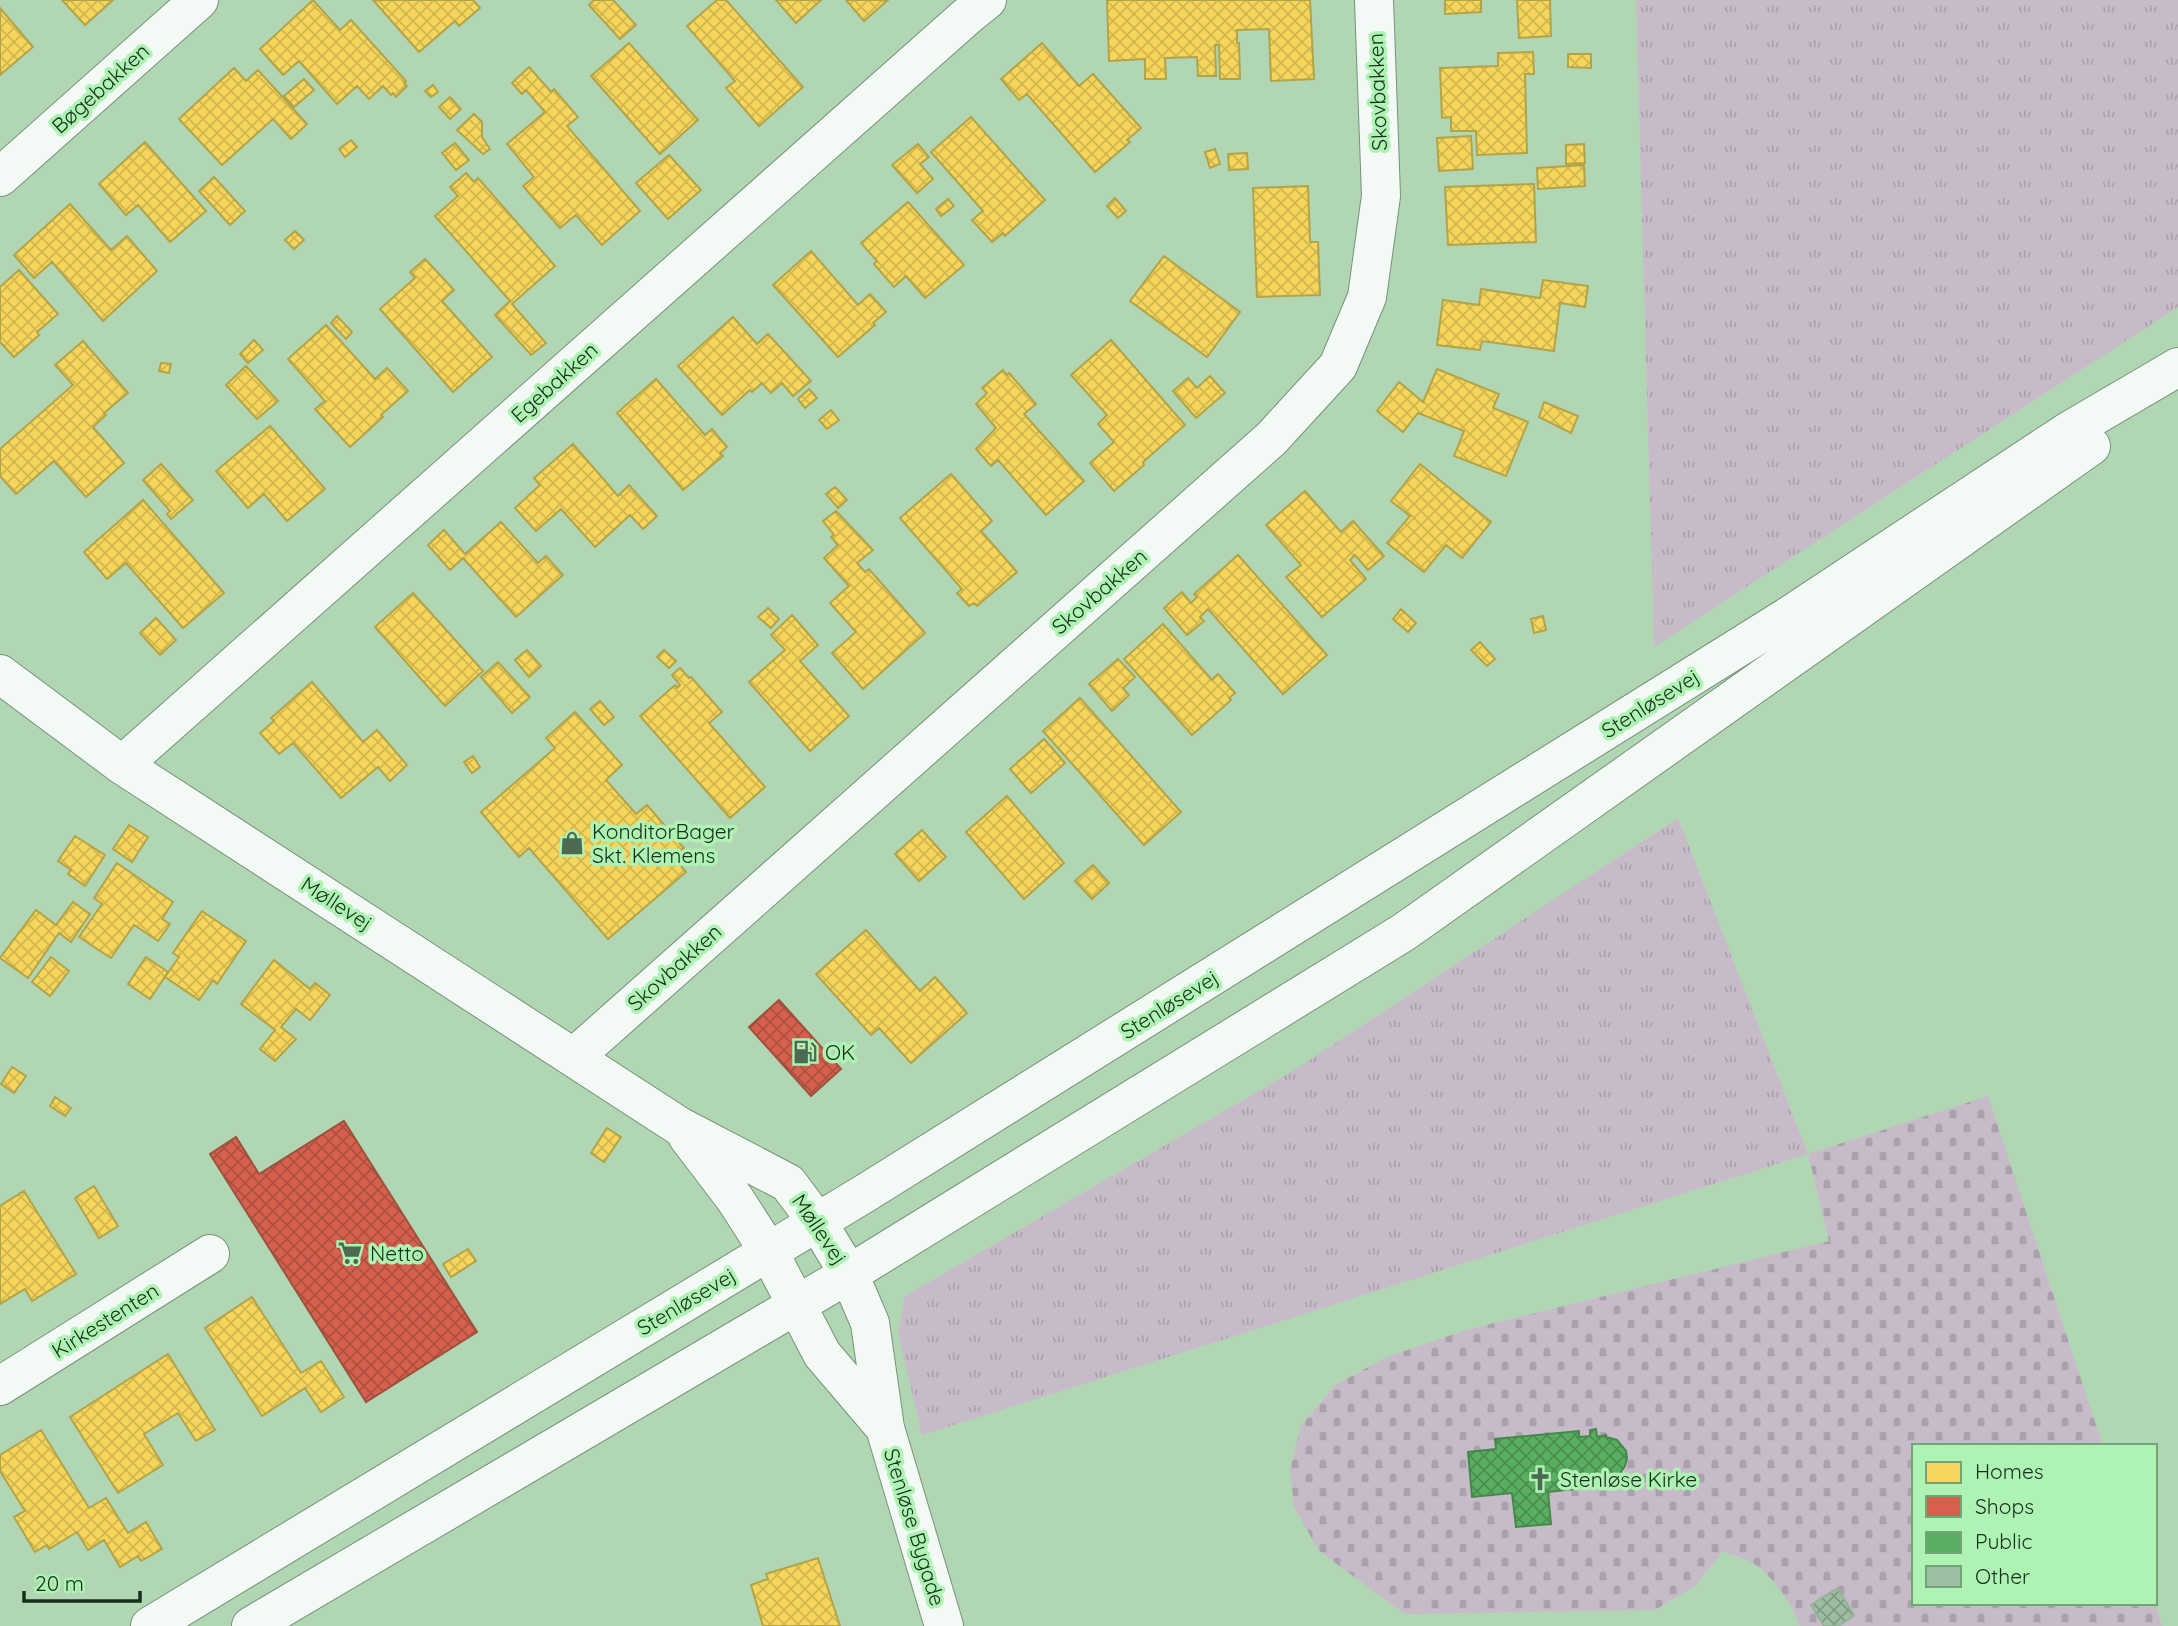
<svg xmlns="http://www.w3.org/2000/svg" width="2178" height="1626" font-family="Quicksand,sans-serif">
  <defs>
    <pattern id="grass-tufts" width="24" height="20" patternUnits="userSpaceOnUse" patternTransform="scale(1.75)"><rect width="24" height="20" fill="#c8bbc9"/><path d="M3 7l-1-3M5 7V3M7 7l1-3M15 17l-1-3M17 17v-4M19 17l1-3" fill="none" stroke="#aba1ac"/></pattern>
    <pattern id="cemetery-stones" width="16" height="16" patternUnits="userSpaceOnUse" patternTransform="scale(1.75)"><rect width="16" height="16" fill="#c8bbc9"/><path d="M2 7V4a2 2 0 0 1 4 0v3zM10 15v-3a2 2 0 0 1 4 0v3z" fill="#aba1ac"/></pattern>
    <pattern id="homes-cross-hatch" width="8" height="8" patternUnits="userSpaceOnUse" patternTransform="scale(1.75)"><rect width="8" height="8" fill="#f6d55c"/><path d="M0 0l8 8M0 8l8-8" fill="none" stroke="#d2b74f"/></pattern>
    <pattern id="shops-cross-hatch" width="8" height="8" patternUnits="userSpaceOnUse" patternTransform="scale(1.75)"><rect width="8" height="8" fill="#d6604d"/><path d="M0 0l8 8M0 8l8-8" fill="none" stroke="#ac503f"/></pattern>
    <pattern id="public-cross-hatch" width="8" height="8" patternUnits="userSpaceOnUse" patternTransform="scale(1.75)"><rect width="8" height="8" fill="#5aae61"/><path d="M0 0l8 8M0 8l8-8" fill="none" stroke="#498e4f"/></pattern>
    <pattern id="building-cross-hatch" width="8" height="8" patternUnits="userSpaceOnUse" patternTransform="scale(1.75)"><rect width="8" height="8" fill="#9dbea0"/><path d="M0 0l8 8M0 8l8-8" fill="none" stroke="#7f9b81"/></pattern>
  </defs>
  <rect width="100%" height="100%" fill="#b1d6b4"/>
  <path fill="url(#grass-tufts)" d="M1636,0H2178V307L1654,647Z
    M1678,818L1808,1154L922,1435L898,1333L905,1296L1293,1071Z"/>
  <path fill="url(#cemetery-stones)" d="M1988,1096L2103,1446H1914V1603H2155L2162,1626H1800C1792,1604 1774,1577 1754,1564C1745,1558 1732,1555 1723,1551L1695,1586L1655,1610L1405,1614L1319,1551L1294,1507L1290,1469L1301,1426L1335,1385L1387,1357L1466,1330L1829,1241L1808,1154Z"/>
  <path fill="url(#homes-cross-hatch)" stroke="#b2a448" stroke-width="2" d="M62,0H113L85,25Z
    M313,0L340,30L351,20L406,81L404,83L407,86L396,97L393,93L391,95L383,86L369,99L357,86L337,104L299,61L283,75L260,49Z
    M373,0H473L480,8L459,26L455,21L419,52Z
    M594,0H613L636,25L620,39L589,5Z
    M717,0H726L803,87L759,126L726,88L735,81L687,26Z
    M776,0H821L796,23Z
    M846,0H888L864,21Z
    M1107,0H1310L1314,79L1271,81L1269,29L1237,30V43H1239L1240,79H1220L1219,45H1215L1216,76H1198L1197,57L1165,58L1166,79H1145V59L1109,61Z
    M1445,0H1481V12L1445,14Z
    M1517,0H1550L1551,36L1519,38Z
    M0,8L33,47L0,75Z
    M629,43L698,120L660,154L591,76Z
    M1042,43L1079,86L1093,74L1141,128L1127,140L1130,142L1095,172L1027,94L1019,100L1001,79Z
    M1533,52L1534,74H1525L1527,153L1477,155L1476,131H1451V117L1442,118L1440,68L1498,66V53Z
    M1568,54H1591V68L1568,67Z
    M529,67L551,92L554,89L578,117L567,126L640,211L602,245L576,215L560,228L523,186L534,177L507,144L545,112L526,90L522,94L512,83Z
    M234,68L246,81L258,70L307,124L291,139L273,119L222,165L179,119Z
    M304,79L314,90L294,107L284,96Z
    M433,85L438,92L431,97L425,91Z
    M450,97L461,109L450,119L439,107Z
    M474,114L482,122V137L490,149L483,154L457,130Z
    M971,117L1045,200L1005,236L1003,233L992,242L972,220L983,211L931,152Z
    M1471,136L1473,169L1439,171L1437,138Z
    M351,140L357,147L345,157L339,149Z
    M145,142L206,211L170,242L138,205L126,215L99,184Z
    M455,143L469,160L456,170L442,153Z
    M918,144L929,157L920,164L933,179L917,193L892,165Z
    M1584,144L1585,163L1566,164V145Z
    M1215,149L1220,164L1210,168L1205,152Z
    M1247,153L1248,169L1229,170L1228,154Z
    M669,155L701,190L668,219L636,183Z
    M1584,165L1585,186L1538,189L1537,168Z
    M466,173L474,182L478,178L555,266L512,304L546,343L531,355L495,315L510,301L435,216L458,196L450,187Z
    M214,177L245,211L230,225L199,191Z
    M1534,184L1536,242L1448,245L1445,187Z
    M1308,186L1310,242H1318L1320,295L1257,297L1253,188Z
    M1115,198L1126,211L1118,218L1107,206Z
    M948,199L954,206L941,216L936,209Z
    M908,202L964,265L925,298L906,276L894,287L874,264L877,261L861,243Z
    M70,204L111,250L127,236L157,271L103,321L52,262L34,278L14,255Z
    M295,231L304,240L294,249L285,240Z
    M811,251L858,305L870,294L886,312L873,323L875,325L838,357L773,285Z
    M1164,256L1240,312L1207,357L1130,301Z
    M425,259L454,290L442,301L492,357L453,392L380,309L415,278L410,272Z
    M19,270L58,314L37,332L39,335L14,357L0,342V287Z
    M1543,280L1588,286L1585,307L1560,303L1554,351L1482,341L1480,350L1437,345L1443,300L1479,305L1481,289L1540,298Z
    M337,316L352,332L346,339L331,323Z
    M733,317L757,344L768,334L811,381L793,396L782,383L771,393L762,383L752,392L750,390L722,415L678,366Z
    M326,325L375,379L387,368L408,391L381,415L383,417L350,447L315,409L325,401L288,359Z
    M254,340L263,350L248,363L240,354Z
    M1111,340L1185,425L1143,462L1144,465L1114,491L1090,463L1114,442L1098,424L1107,415L1071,375Z
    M83,341L128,393L104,413L106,415L93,427L124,463L86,497L54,461L16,494L0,476V449L73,385L55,365Z
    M161,363L171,364L169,373L159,371Z
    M246,366L278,401L257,419L226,385Z
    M1437,369L1499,394L1493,408L1528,422L1506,476L1454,456L1464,431L1418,413L1403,432L1377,411L1399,382L1423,402Z
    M1003,370L1007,375L1009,373L1036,404L1024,414L1084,481L1046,515L998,460L991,466L976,449L996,428L976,404L987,393L982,388Z
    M1210,376L1225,393L1196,418L1173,391L1188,378L1197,388Z
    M656,379L705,435L712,429L727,447L720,453L723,456L683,490L617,413Z
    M809,389L817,398L805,408L798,399Z
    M1544,402L1578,416L1571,433L1539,417Z
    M831,410L839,420L827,429L819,420Z
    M270,426L325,489L287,521L264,494L248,508L216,471Z
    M573,444L618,496L629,485L657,516L643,529L630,515L595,547L561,509L536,531L515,508L540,485L534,478Z
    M161,464L193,500L171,519L167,514L170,511L143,480Z
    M1420,464L1491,522L1462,558L1446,545L1424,572L1387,543L1410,516L1391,501Z
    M951,474L992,521L981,531L1017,572L977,606L974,603L969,606L957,593L962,589L900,518Z
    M835,487L847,500L838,508L826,494Z
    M1305,491L1341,532L1353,521L1384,556L1368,570L1355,555L1350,560L1366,579L1322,617L1286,577L1301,565L1266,525Z
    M143,500L224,593L183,628L126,563L107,579L84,552Z
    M836,511L873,550L857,563L865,572L869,569L925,633L863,689L832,653L856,632L830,603L849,586L824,558L838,545L831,537L834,535L823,521Z
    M501,522L538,563L546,556L563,575L516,617L463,558L450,570L428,545L444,530L465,554Z
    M1238,555L1327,655L1283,694L1208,609L1200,617L1204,621L1187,635L1164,608L1182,592L1191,603L1197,597L1194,594Z
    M413,593L483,671L445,706L375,627Z
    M768,608L779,619L771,628L758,617Z
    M1401,609L1416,623L1408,632L1393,619Z
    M792,615L818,645L800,661L849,716L810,751L749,682L785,650L771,635Z
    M1543,616L1546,630L1534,633L1531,619Z
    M156,618L176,640L160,655L140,633Z
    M1163,624L1212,680L1218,674L1235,693L1229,698L1231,700L1192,735L1124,659Z
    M1480,642L1495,659L1487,666L1471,650Z
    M527,650L541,666L529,677L515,660Z
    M664,650L676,661L669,668L657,657Z
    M1118,659L1135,677L1123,688L1129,695L1112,711L1089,684Z
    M498,662L530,697L512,713L481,677Z
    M680,668L689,678L691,677L722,712L709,723L765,787L730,818L640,716L675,685L677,688L680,685L672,675Z
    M312,682L363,742L377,730L407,765L390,781L378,767L341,798L293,743L279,754L260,733L274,721L271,718Z
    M1080,698L1181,812L1144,845L1043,731Z
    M600,701L614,717L604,725L590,709Z
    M575,712L622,765L606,780L636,814L647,805L684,848L673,857L686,872L608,939L529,848L519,857L481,812L555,748L546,738Z
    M1044,739L1065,763L1031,793L1010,769Z
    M473,756L480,767L472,773L464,762Z
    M1007,796L1064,863L1024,899L966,832Z
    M129,825L148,837L132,862L113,849Z
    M922,830L946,857L919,881L895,854Z
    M75,836L105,855L85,886L68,874L71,870L58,861Z
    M117,863L173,902L162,919L170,924L158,941L134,925L111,958L79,937L102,904L94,898Z
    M1093,865L1109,883L1092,899L1075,881Z
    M73,902L90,914L71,942L59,933L28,978L0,958L36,910L56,925Z
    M202,911L246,941L217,984L213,980L199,1000L165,977L179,957L173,953Z
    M866,930L920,991L935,977L967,1013L911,1063L879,1028L871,1035L816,974Z
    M51,957L69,971L50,996L32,982Z
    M146,957L168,972L150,999L128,984Z
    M274,960L310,989L315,983L330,995L310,1020L296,1009L281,1027L296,1039L275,1061L260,1049L275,1030L241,1004Z
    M12,1067L26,1076L14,1093L1,1084Z
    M55,1097L71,1108L65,1116L50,1106Z
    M607,1128L621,1137L604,1162L591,1153Z
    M94,1186L118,1226L99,1238L75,1198Z
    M24,1191L76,1274L32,1301L25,1289L0,1304V1206Z
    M468,1249L476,1261L451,1277L443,1264Z
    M252,1297L301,1373L321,1361L344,1397L321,1412L305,1388L262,1416L205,1328Z
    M168,1354L215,1430L196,1441L178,1413L144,1434L163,1465L118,1493L70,1417Z
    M41,1430L89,1508L106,1498L128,1533L146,1522L162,1549L141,1561L138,1556L120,1567L104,1540L88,1550L77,1532L49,1549L47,1545L35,1552L14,1517L25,1511L0,1471V1455Z
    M818,1558L840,1626H763L751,1585L768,1579L766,1574Z"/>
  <path fill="url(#shops-cross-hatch)" stroke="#9c523d" stroke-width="2" d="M779,1000L841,1069L811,1096L749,1027Z
    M344,1121L477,1332L366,1402L210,1154L236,1137L259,1174Z"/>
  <path fill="url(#public-cross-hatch)" stroke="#45884b" stroke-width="2" d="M1596,1429L1597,1437L1606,1435V1437L1617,1440L1626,1451L1627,1458L1625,1466L1620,1473L1610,1478L1611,1481L1583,1484V1488L1548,1492L1551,1524L1516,1527L1512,1493L1472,1497L1468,1452L1496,1449L1495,1439L1579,1431V1437L1590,1436V1430Z"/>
  <path fill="url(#building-cross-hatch)" stroke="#94b297" stroke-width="2" d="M1838,1588L1854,1616L1838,1626H1824L1811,1605Z"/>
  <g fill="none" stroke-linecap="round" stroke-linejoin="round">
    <g stroke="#77937a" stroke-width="40">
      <path id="minor" d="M0,177L199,0
        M0,674L122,765L679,1126L788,1183L818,1223L849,1274L870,1323L885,1428L944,1626
        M122,765L966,17L987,0
        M574,1057L1271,439L1338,366L1367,297L1381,196L1374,0
        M687,1136L735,1199L769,1252L822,1354L885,1428
        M0,1386L210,1254
        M150,1626L867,1192L1787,617L2067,432L2178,367
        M251,1626L849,1274L1404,932L2091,446"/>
    </g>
    <use href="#minor" stroke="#f3f9f4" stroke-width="38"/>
  </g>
  <defs>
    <g id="shop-bare" transform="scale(1.89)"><path d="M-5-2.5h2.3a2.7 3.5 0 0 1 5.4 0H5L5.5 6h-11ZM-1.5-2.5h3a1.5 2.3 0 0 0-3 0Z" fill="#4c6a4f" stroke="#aef2b4" stroke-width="2.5" paint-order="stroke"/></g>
    <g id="fuel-bare" transform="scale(1.89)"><path d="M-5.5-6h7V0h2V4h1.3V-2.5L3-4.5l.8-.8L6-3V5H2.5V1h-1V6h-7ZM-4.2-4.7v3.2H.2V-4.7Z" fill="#4c6a4f" stroke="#aef2b4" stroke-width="2.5" paint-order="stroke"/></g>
    <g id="supermarket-bare" transform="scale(1.89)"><path d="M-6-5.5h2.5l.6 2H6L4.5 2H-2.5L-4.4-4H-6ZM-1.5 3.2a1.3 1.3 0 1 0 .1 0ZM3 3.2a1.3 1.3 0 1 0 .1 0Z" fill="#4c6a4f" stroke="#aef2b4" stroke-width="2.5" paint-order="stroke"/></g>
    <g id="church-bare" transform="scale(1.89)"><path d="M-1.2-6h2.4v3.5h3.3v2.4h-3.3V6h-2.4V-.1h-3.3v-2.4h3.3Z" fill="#4c6a4f" stroke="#aef2b4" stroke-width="2.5" paint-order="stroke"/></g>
  </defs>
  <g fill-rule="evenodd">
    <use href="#shop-bare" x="572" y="843"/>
    <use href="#fuel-bare" x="805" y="1052"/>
    <use href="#supermarket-bare" x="350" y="1253"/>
    <use href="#church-bare" x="1540" y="1479"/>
  </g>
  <g text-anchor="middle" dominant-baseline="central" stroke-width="7" stroke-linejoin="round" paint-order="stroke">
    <g font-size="21" fill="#153018" stroke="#aef2b4">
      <text transform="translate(100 88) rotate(-42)">Bøgebakken</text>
      <text transform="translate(1377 92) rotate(-92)">Skovbakken</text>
      <text transform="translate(554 382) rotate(-42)">Egebakken</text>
      <text transform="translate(1099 591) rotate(-41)">Skovbakken</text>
      <text transform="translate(1650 703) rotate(-32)">Stenløsevej</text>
      <text transform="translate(337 903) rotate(33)">Møllevej</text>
      <text transform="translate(674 967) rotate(-42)">Skovbakken</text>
      <text transform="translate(1169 1004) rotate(-32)">Stenløsevej</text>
      <text transform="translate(820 1229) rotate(56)">Møllevej</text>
      <text transform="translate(686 1301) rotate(-31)">Stenløsevej</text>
      <text transform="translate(105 1320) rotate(-32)">Kirkestenten</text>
      <text transform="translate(915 1527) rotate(73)">Stenløse Bygade</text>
    </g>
    <g font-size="21" fill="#153018" stroke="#aef2b4" text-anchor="start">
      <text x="592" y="831">KonditorBager<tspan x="592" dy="24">Skt. Klemens</tspan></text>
      <text x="825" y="1052">OK</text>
      <text x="370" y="1253">Netto</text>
      <text x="1560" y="1479">Stenløse Kirke</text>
    </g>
  </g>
  <rect x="1912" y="1444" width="245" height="161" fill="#aef2b4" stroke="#71a476" stroke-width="2"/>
  <rect x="1926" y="1462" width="35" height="21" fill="#f6d55c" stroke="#71a476" stroke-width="2"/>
  <text x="1975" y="1479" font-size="21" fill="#153018">Homes</text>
  <rect x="1926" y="1496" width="35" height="21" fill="#d6604d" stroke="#71a476" stroke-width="2"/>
  <text x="1975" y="1514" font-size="21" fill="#153018">Shops</text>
  <rect x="1926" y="1532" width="35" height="21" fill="#5aae61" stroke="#71a476" stroke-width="2"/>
  <text x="1975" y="1549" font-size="21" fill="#153018">Public</text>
  <rect x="1926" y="1566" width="35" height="21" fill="#9dbea0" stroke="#71a476" stroke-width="2"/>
  <text x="1975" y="1584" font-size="21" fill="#153018">Other</text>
  <path d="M24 1591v10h116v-10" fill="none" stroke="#153018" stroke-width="3.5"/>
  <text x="35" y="1591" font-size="21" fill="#153018" stroke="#aef2b4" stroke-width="5" paint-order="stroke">20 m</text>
</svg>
